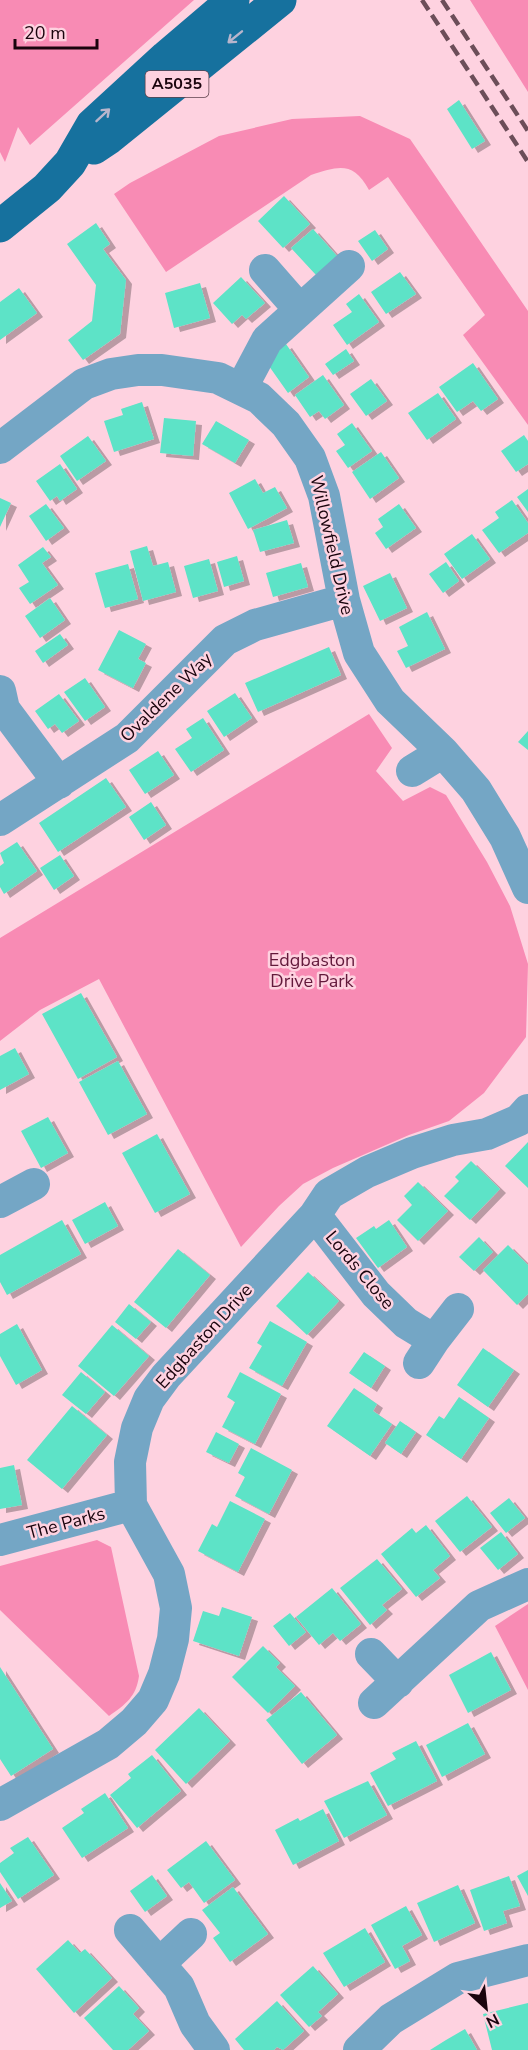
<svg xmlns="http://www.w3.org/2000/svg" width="528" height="2050" font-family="'Nunito Sans',sans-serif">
  <defs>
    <filter id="shadow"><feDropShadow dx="6" dy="4" stdDeviation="0" flood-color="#0004"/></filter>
  </defs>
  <rect width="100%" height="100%" fill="#fed2e0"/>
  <path fill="#f88bb4" d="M0,0H194L30,145L18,127L5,162L0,152Z
    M470,0H528V92Z
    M360,116L410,139L528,311V425L463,335L485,315L388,177L369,190C353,161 339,166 311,175L166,272L114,194L130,183L219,136L292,119Z
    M369,714L392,748L376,771L403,801L430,787L446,795L487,862L510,906L528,964L526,1037L484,1093L449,1121L409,1135L333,1168L303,1184L279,1206L241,1247L99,979L40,1010L0,1041V938Z
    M97,1540L111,1547L139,1676C136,1697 126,1704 109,1716L0,1610V1566Z
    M528,1604V1690L495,1626Z"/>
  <path fill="#5de3c7" filter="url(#shadow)" d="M459,100L485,141L472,149L447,109Z
    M284,196L310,224L283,248L258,221Z
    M96,223L110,244L103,249L126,280L120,334L83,360L68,340L92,321L96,285L67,244Z
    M313,229L337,256L316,275L291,248Z
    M375,230L388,249L372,261L358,241Z
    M400,272L416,294L386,314L371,292Z
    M241,277L265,303L246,319L242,315L232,324L213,303Z
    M200,283L210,318L174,328L165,293Z
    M19,288L37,313L0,340V302Z
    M359,294L379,322L347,345L333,325L352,312L346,304Z
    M286,344L309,377L288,393L264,359Z
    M346,349L354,361L333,375L325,364Z
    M473,363L498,399L481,411L473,401L457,412L439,387Z
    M323,375L344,405L325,419L319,411L310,417L295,395Z
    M371,379L387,401L366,416L350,394Z
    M438,393L456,419L427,440L408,413Z
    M142,402L154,439L114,452L104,421L123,415L121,409Z
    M164,418L196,421L193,456L160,453Z
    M216,421L249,440L235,463L202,444Z
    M352,423L372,451L348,468L336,451L345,445L337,434Z
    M524,435L528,441V464L516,472L501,451Z
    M88,436L106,461L77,481L60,456Z
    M381,452L399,478L370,499L352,472Z
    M60,464L77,489L60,501L57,496L50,501L36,481Z
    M255,479L263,493L275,487L287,508L248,529L229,493Z
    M528,489V512L517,497Z
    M0,498L11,503L0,527Z
    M512,500L528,523V533L499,553L482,530L499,518L495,512Z
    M46,504L64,528L46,541L29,516Z
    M399,504L416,528L386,549L375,533L383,527L378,519Z
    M287,520L294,543L260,552L253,530Z
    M472,534L490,559L462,579L444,554Z
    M147,546L153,566L168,562L176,592L143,601L130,551Z
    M43,547L51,557L42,563L58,585L30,604L19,588L29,582L18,565Z
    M237,556L244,581L224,587L217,562Z
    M209,559L218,591L193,598L184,566Z
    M446,562L459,581L443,593L429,574Z
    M301,563L308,587L273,597L266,573Z
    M128,564L138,599L105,608L95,573Z
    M390,573L407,608L380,621L363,586Z
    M50,598L65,620L40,638L25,616Z
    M427,612L445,649L406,668L397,651L408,646L399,627Z
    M119,630L146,644L138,659L146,663L133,688L98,670Z
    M60,634L68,645L43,663L35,651Z
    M329,647L341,675L258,712L245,683Z
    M85,678L105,707L85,721L64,692Z
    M235,693L252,718L224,737L207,711Z
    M59,694L79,721L62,733L55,724L48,729L35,711Z
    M203,718L224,750L191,772L175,749L192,738L186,729Z
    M528,731V750L518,742Z
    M158,751L174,775L145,794L129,770Z
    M106,778L126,807L58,852L39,823Z
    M151,802L166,825L144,840L129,817Z
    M17,842L37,871L4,894L0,887V866L4,863L0,853Z
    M60,855L74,876L54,890L40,868Z
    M81,993L117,1057L78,1079L42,1014Z
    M15,1048L29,1074L0,1090V1056Z
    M118,1061L147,1114L108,1135L79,1082Z
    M48,1117L68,1153L41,1168L21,1131Z
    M157,1134L190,1194L155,1213L122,1153Z
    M528,1142V1188L505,1166Z
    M471,1161L500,1189L470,1220L444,1196L459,1181L455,1177Z
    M418,1182L448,1211L418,1241L397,1220L412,1205L404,1196Z
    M105,1202L118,1226L85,1244L72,1220Z
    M62,1220L81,1254L7,1295L0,1282V1255Z
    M389,1220L407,1247L378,1268L356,1238L374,1226L376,1229Z
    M479,1237L493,1252L474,1271L459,1257Z
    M508,1245L528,1265V1294L517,1305L483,1270Z
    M178,1249L210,1275L166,1328L134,1302Z
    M308,1272L339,1301L307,1335L276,1306Z
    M129,1304L151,1322L136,1339L115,1322Z
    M270,1321L307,1342L282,1386L249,1368L262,1346L257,1343Z
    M17,1324L42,1370L16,1385L0,1356V1334Z
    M112,1325L149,1356L114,1396L78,1366Z
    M483,1348L514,1370L488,1407L457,1385Z
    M364,1352L385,1366L371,1388L349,1373Z
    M81,1372L105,1392L86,1414L62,1395Z
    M240,1372L281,1394L255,1444L222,1427L235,1402L227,1397Z
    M354,1388L377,1404L373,1411L392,1424L370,1456L327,1426Z
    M459,1397L489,1418L461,1459L426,1435L439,1416L444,1419Z
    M72,1406L107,1435L62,1489L27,1460Z
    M400,1421L416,1432L401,1454L385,1443Z
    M216,1432L239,1444L229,1463L206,1452Z
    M251,1448L292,1470L269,1514L235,1496L245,1477L238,1473Z
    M14,1465L22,1505L0,1509V1468Z
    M467,1496L492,1527L460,1552L435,1521Z
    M509,1498L525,1518L506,1533L490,1513Z
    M230,1501L265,1519L238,1572L198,1551L212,1524L217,1527Z
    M426,1525L450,1556L433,1570L440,1578L416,1597L381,1554L412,1528L416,1533Z
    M501,1532L518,1554L498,1570L480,1548Z
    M377,1559L402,1589L382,1605L387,1610L370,1625L340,1588Z
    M332,1588L361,1624L340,1641L333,1633L319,1645L296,1617Z
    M222,1607L252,1617L239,1656L193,1641L203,1611L219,1616Z
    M290,1613L306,1632L289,1646L273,1626Z
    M263,1646L280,1663L276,1667L295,1686L268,1713L232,1677Z
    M491,1652L511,1690L468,1713L449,1675Z
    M0,1667L53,1749L11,1776L0,1759Z
    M301,1692L337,1735L302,1764L266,1720Z
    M199,1708L230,1741L186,1784L155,1750Z
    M468,1723L485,1754L442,1777L426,1745Z
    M416,1741L437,1781L388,1806L370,1773L396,1759L392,1753Z
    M152,1755L181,1791L137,1828L110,1795L131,1778L128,1774Z
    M368,1781L387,1815L344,1838L324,1801Z
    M105,1793L128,1828L82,1858L62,1828L84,1813L81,1809Z
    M323,1809L339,1841L293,1865L275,1830L298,1818L300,1821Z
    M28,1837L54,1875L18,1899L0,1872V1863L14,1853L10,1848Z
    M206,1841L235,1880L204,1903L189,1882L181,1888L167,1870Z
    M528,1870V1896L517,1876Z
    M152,1875L167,1896L145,1912L130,1891Z
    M509,1876L520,1906L503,1911L507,1923L484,1931L470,1890Z
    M0,1883L12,1901L0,1908Z
    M458,1885L475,1923L434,1942L417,1903Z
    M233,1887L268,1934L230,1962L213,1938L220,1933L202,1910Z
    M406,1906L422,1935L402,1946L410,1961L395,1969L371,1925Z
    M365,1928L385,1962L344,1987L323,1953Z
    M68,1940L80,1953L85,1949L112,1978L74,2013L36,1969Z
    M313,1966L338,1994L318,2012L322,2016L309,2027L280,1995Z
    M119,1986L139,2008L133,2014L149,2031L128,2050H113L84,2018Z
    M277,2001L304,2031L283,2050L277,2047L274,2050H244L235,2039Z
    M528,2003V2050H492L483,2014Z
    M465,2029L477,2050H430L446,2040Z"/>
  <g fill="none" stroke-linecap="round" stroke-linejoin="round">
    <path stroke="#74a6c5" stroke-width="32" d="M265,270L300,310
      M241,389L267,340L349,266
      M0,448L84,384L111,374L138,370H162L218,378L259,398L286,424L310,458L324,496L344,600L359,653L390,701L443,752L476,790L505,837L528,888
      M0,691L4,709L59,783
      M412,771L443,752
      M0,820L127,738L225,640L255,625L344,600
      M0,1202L34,1184
      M315,1215L376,1294L406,1323L434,1340L458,1309
      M419,1363L434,1340
      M0,1540L131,1505
      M371,1654L398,1682
      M374,1703L479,1606L528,1584
      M0,1805L108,1744L134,1722L153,1700L164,1674L173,1639L176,1608L169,1574L131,1505L130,1462L137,1428L149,1399L166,1376L315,1215L329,1194L367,1172L412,1153L453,1140L487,1134L519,1120L528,1110
      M130,1930L179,1987L195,2024L214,2050
      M159,1964L191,1934
      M359,2050L391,2019L458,1978L528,1960"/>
    <path stroke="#16719e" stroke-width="33" d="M94,148L109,138L280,0
      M0,226L47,188L70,163L92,125L166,57L233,0"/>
    <path stroke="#6c4e59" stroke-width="4.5" stroke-dasharray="12 6" stroke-linecap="butt" d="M422,0L528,162
      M442,0L528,131"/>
  </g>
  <defs><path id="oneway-shaft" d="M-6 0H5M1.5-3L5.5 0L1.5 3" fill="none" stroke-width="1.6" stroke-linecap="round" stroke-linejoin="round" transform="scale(1.5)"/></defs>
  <g stroke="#b8b5cc">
    <use href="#oneway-shaft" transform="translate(235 37) rotate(141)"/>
    <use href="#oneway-shaft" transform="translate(103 115) rotate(-43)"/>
  </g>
  <g text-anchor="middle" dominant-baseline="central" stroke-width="5" stroke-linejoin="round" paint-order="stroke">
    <rect fill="#fed2e0" stroke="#5e424c" stroke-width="1.5" x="145.5" y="71" width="63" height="26" rx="4.5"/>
    <g font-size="16" font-weight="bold" fill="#1a040d">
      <text x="177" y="84">A5035</text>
    </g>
    <g font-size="18" fill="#1a040d" stroke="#fed2e0">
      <text transform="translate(332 545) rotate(77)">Willowfield Drive</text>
      <text transform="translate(166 697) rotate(-44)">Ovaldene Way</text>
      <text transform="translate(360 1270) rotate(50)">Lords Close</text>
      <text transform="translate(204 1336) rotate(-48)">Edgbaston Drive</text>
      <text transform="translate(66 1523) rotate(-15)">The Parks</text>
    </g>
    <g font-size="18" fill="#63193b" stroke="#fed2e0">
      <text x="312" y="960">Edgbaston<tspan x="312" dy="21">Drive Park</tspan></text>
    </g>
  </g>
  <g transform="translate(486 2008) rotate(153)" stroke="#fed2e0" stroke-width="4.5" paint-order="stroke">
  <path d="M0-4.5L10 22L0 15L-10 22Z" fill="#1a040d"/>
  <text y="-9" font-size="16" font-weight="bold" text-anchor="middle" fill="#1a040d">N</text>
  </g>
  <path d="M15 39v9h82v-9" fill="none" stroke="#1a040d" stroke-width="3"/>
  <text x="24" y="39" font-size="18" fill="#1a040d" stroke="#fed2e0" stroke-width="4.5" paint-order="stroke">20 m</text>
</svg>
